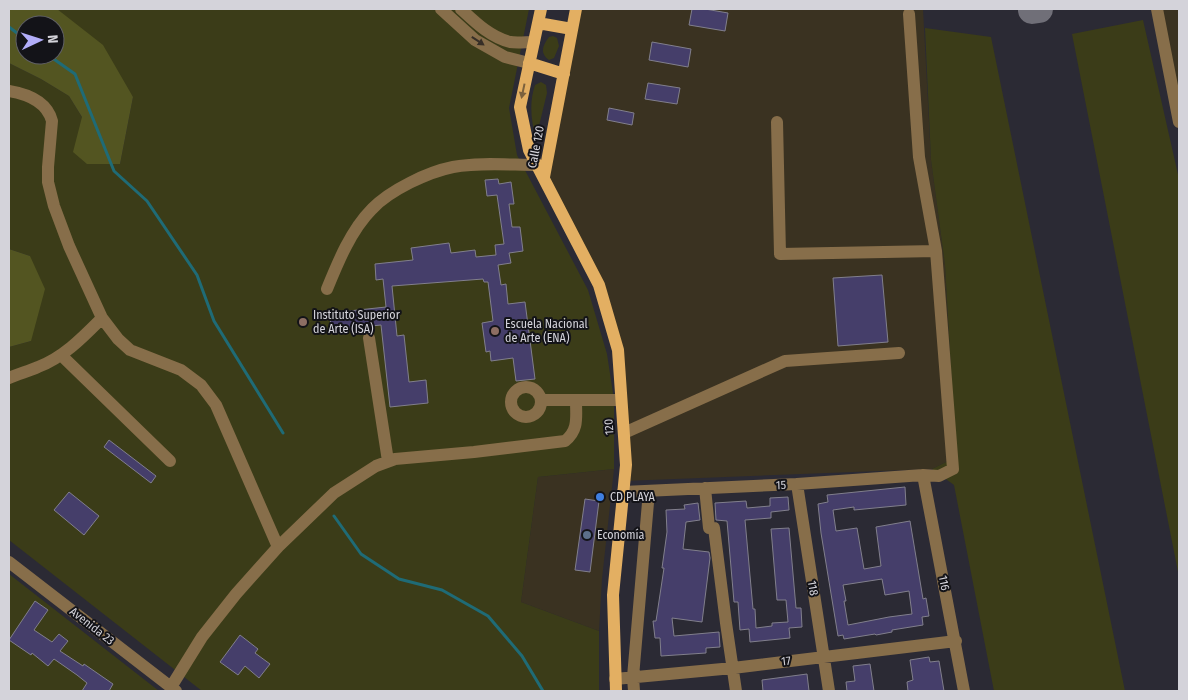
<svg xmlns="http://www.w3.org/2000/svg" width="1188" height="700" font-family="'Fira Sans Condensed',sans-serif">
  <rect width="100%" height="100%" fill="#2b2a34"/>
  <path fill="#3a3221" d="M576,9H923L931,160L945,265L955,441L948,461L932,469L624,481L618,350L599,285L544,177Z
    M1161,9H1179V100Z
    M614,469L602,579L599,631L521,602L538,477Z"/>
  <path fill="#3b3c18" d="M57,9H529L509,108L517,155L588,290L607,354L614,400V469L538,477L521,602L599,631V691H202L9,540V347L31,341L30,256L9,249V63L41,79L69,96L82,117L120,164L133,97Z
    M1143,20L1179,179V577L1072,34Z
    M925,28L991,37L1125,691H994L954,485L932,469L948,461L955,441L945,265L931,160Z
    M553,36L557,38L559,46L554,58L549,60C539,53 543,45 549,37Z
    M541,82L546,85L547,93L536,138C531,122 529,102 535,85Z
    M9,574L159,691H9Z"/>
  <path fill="#535521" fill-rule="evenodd" d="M9,9H57L103,45L133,97L120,164H87L73,152L82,117L69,96L41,79L9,63ZM25,25H55V55H25Z
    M9,249L30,256L45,289L31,341L9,347Z"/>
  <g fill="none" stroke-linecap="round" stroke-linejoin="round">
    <path stroke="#1f6b76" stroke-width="3" d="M9,27L25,39
      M48,55L75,74L114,171L147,201L197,275L214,321L283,433
      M334,516L361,554L399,579L442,590L488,616L522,656L543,691"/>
    <path stroke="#706f78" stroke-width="28" d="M1032,10L1039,9"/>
  </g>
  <path fill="#453e6a" stroke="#817f8c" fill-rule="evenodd" d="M692,9H705L728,13L725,31L689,25Z
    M652,42L691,49L688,67L649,60Z
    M648,83L680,88L677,104L645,99Z
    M609,108L634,113L632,125L607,120Z
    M498,179L499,184L511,182L514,204H509L512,227H520L523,251L509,253L511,263L498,265L501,285L506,284L508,304L525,302L535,379L516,381L513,358L491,361L490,351L486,352L482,323L493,321L488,282H484L483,279L392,286L397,336L404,335L409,382L426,380L428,403L390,407L381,325L331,330L330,313L386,307L383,279L376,280L375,264L413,260L411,248L449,243L451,253L475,250L476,257L496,255L495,245L504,244L497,195L487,196L485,180Z
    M882,275L888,342L838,346L833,278Z
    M109,440L156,476L151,483L104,447Z
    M905,487L906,505L854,510V507L833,510L836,531L857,528L864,569L881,566L876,527L910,521L923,599L926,598L929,616L922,617L923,625L892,630V632L876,635L875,634L844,639L843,635L838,636L821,533L818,504L828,502L827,495ZM882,579L885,595L909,591L912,614L889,617L848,625L844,601H846L843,585Z
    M69,492L99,516L84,535L54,510Z
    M788,497L789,510L771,512V518L745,520L753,609H755L756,628L772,626V623L788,622L786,600H777L771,529L789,528L796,608H801L802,627L789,628L790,638L750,642L749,629L740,630L738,602H734L727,521L716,520L715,503L746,501L747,508L770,506V498Z
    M585,499L599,501L590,572L575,570Z
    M698,503L700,520L686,522L683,549L709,552L710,558L702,622L672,618L674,636L719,632L720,647L706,648V653L661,656L660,638H655L653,621H656L664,568H662L667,532L666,510L685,509L684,505Z
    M35,601L48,610L34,630L52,642L59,634L68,641L60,651L83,666L84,664L113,684L109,691H82L87,683L77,675L54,659L48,666L32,653L31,655L9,640Z
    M240,635L258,649L255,653L270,664L259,678L245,666L238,675L220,662Z
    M929,657L930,662L939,661L944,691H908L907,682L913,680L910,660Z
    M870,664L874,691H847L846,682L855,681L853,666Z
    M807,674L809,691H763L762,680Z"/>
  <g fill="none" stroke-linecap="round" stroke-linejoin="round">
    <path stroke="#876e4a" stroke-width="12" d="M441,9L475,40L505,57L529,63
      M461,9C475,22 490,37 510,42C517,43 526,42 534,42
      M1157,9L1179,122
      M9,91C27,94 47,102 52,121L48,167V182L54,206L69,246L102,318L118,339L130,350L181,370L201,385L216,405L278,547
      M777,122L780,254L936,251
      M327,289C338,262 351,230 372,209C390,190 428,172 453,167C479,162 511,165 537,165
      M369,338L388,461
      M61,355L170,461
      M9,378C18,374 29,371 38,367C64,357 83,337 102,318
      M511 402a15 15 0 1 1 30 0a15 15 0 1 1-30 0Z
      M541,400H621
      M624,433L785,361L899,353
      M923,475L964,691
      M797,484L829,691
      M705,488L709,528H714L726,623L736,691
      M623,492L797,484L923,475L939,476L953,469L936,251L919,157L909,14
      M9,562L176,691
      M615,679L733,668L956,641
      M171,687L202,637L236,594L278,547L334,493L376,466L395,459L474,452L565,441C579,430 576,417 576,401
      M634,691L633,677L649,491"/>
    <path stroke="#e3af62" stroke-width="12" d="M541,9L520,107L529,150L599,285L618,350L626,465L613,595L616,691
      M538,23L572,29
      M529,63L564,74
      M544,177L576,9"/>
  </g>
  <defs><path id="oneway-solid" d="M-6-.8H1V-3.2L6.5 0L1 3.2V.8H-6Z" transform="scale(1.25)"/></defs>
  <use fill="#362e27" href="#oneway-solid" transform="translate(478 41) rotate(34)"/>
  <use fill="#7b613d" href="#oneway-solid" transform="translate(523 91) rotate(102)"/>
  <g fill="#8d6e63" stroke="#131318" stroke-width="2">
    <circle cx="303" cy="322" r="5"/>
    <circle cx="495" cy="331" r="5"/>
  </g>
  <circle fill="#3f7fe0" stroke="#131318" stroke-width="2" cx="600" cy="497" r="5"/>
  <circle fill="#5c6f8a" stroke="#131318" stroke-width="2" cx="587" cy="535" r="5"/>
  <g text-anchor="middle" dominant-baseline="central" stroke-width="4" stroke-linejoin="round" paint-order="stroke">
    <g font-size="12" fill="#d4d3da" stroke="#131318">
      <text transform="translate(536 147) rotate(-79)">Calle 120</text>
      <text transform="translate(609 427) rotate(-94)">120</text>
      <text transform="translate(781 485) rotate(-2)">15</text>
      <text transform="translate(944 583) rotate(79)">116</text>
      <text transform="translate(813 588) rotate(81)">118</text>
      <text transform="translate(92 626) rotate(38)">Avenida 23</text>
      <text transform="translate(786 661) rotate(-7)">17</text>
    </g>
    <g font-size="12" fill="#d4d3da" stroke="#131318" text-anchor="start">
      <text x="313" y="315">Instituto Superior<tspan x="313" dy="14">de Arte (ISA)</tspan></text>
      <text x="505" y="324">Escuela Nacional<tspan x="505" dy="14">de Arte (ENA)</tspan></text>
      <text x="610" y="497">CD PLAYA</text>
      <text x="597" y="535">Economía</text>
    </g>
  </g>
  <rect width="1188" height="700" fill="none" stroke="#d4d3da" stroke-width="20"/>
  <g transform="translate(40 40) rotate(86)"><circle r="24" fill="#131318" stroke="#606066"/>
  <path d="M0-4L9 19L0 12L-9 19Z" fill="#b2adf9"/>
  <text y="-8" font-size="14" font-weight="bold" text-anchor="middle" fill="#d4d3da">N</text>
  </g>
</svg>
